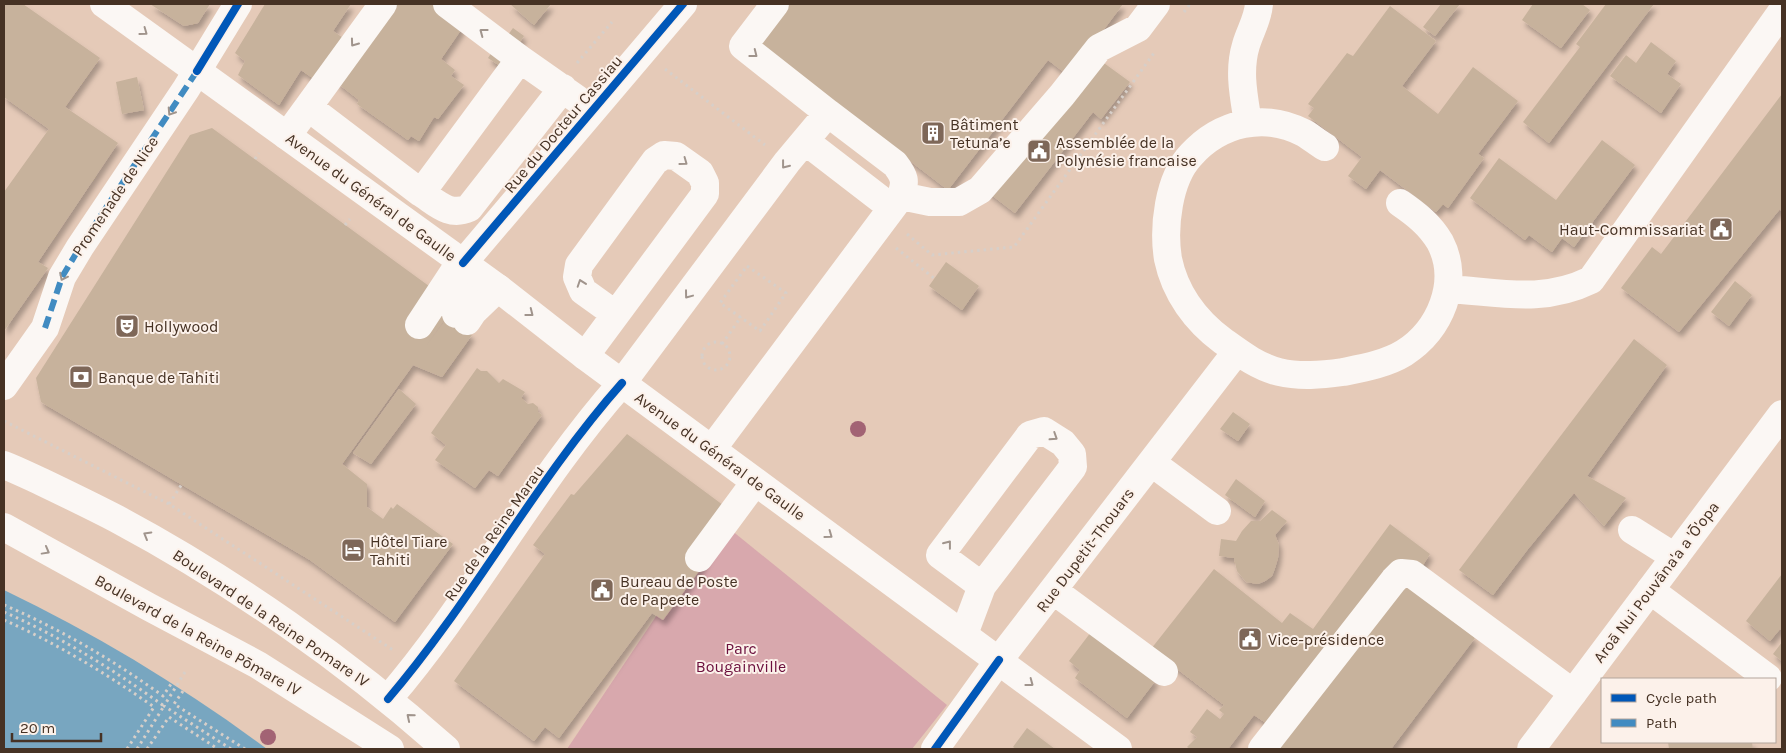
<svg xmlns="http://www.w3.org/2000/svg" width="1786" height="753" font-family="Karla,sans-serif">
  <defs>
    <filter id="shadow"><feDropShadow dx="3" dy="5.5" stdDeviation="2.5" flood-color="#0004"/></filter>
  </defs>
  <rect width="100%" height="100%" fill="#e5cab8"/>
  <path fill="#d8a8ad" d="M720,521L947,705L912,749H567Z"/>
  <path fill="#78a6c0" d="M4,590C96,634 185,688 267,749H4Z"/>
  <path fill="#c7b29c" filter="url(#shadow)" d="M4,4H23L100,58L65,107L118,143L38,262L48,268L4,331V192L49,129L4,97Z
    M150,4H210L198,23L184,26Z
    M265,4H351L333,31L346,40L317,81L301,70L279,105L238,75L245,61L235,53Z
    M391,4H463L461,30L441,59L455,70L451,76L464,85L438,119L434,117L419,141L411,136L408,140L357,104L359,100L336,82Z
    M510,4H551L534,25Z
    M786,4H1123L1069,76L1048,60L948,190L756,43Z
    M1441,4H1460L1435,36L1423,27Z
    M1533,4H1582L1590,10L1561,48L1522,20Z
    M1606,4H1654L1549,143L1523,122L1580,47L1576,44Z
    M1390,6L1436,41L1402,86L1438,114L1473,67L1518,101L1478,154L1484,158L1448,208L1443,204L1436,212L1380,170L1366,189L1348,176L1362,157L1308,116L1314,108L1308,104L1347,53L1353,56Z
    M513,28L524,36L511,55L500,46Z
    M1651,42L1676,61L1667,74L1681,84L1661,113L1610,76L1626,55L1636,63Z
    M494,49L506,58L500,66L488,58Z
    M1097,58L1130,82L1101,119L1093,112L1015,213L985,190Z
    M137,77L144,110L122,114L116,82Z
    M1782,94V212L1780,209L1679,332L1621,288L1652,247L1661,254Z
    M212,128L455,305L426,346L447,318L472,335L442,377L413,365L342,464L367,484V507L383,519L391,507L393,509L397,504L453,544L395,622L310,560L41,402L36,378L190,135Z
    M1602,140L1635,165L1574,247L1562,238L1552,252L1529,235L1525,240L1470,198L1499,158L1556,200Z
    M946,262L979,286L962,310L929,286Z
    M1735,281L1752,295L1729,326L1711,312Z
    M1634,339L1667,365L1587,476L1626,498L1604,526L1574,493L1528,549L1493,595L1459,570Z
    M477,368L481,371H487L499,383L503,379L525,392L521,398L528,404L533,403L538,407V412L542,415L498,476L489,470L475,488L435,460L446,445L431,433Z
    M399,389L416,404L371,464L353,453Z
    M1233,412L1250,424L1238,441L1220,429Z
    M627,434L727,508L702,567L663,620L652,613L559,738L545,727L534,741L454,681L545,554L533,545L571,494L574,495Z
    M1236,479L1265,501L1255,517L1225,495Z
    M1272,510L1287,521L1275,535L1279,545L1278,558L1275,568L1272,576L1265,581L1258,584L1246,582L1237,571L1234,558L1219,556L1221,539L1236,541L1242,531L1251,521H1260Z
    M1390,524L1430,554L1423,565L1417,569L1273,728L1254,715L1228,749H1190L1187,747L1197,737L1190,732L1207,709L1220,719L1224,714L1219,710L1224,705L1151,649L1214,569L1282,623L1290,613L1313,629Z
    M1782,574V631L1780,629L1770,641L1746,621Z
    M1403,583L1475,638L1391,749H1277Z
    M1091,632L1156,680L1127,718L1075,678L1080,670L1069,661Z
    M1782,642V661L1773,654Z
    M1027,728L1055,749H1016L1013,747Z
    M1668,742H1752L1753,749H1669Z"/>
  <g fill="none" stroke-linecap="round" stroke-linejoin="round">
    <path stroke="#d7cfc9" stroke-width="3" stroke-dasharray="2.5 4" stroke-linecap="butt" d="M1184,12L1190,4
      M577,63L612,22
      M665,69L765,145
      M255,159L259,153
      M345,225L350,219
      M907,234L932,255L1014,247L1154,53
      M896,248L935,279
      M747,266L786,293L760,331L720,303Z
      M702 356a14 14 0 1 1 28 0a14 14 0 1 1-28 0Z
      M722,344L741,317
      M4,421L169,504L393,650
      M169,504L182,484
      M4,605C60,629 113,660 163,696L171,684
      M4,612C61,637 114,670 164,706L137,749
      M4,620C56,643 107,674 154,707L127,749
      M185,672L164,706L231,749
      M183,691L174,704L245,749
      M147,749L169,717L218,749"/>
    <path stroke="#fbf7f4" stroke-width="28" d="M447,4L520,59L577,99
      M308,107L421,193L520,59
      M828,113L895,164C905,177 906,181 901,196
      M1248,123C1244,97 1238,71 1246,45C1250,31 1258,19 1259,4
      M287,136L383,4
      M805,141L892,208
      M1325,147C1318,143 1311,137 1304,133C1264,112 1220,123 1191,155C1168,179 1163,228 1168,259C1175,293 1196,321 1223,341C1241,354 1258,367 1279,372C1300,377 1321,375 1343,372C1363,368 1386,364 1404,353C1440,330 1461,282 1440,242C1430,225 1416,214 1400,203
      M421,193C437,203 449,217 469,208L563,88
      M1448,289C1499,292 1542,304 1591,280L1782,11
      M456,314L462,303L463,263L683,4
      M467,321L473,312L498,288
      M419,325L461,261
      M585,356L705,194V183L700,173L676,156L664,155L655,161L579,265L577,277L583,291L615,314
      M4,386L45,328L62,277L80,247L186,89L238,4
      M712,449L901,196L930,202H959L980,190L1062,95L1099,48L1138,28L1156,4
      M1152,463L1217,511
      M1632,530L1675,557
      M699,558L755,482
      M1650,590L1768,678
      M1054,591L1164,672
      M964,634L982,586L1073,467L1072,454L1063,443L1044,431L1030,435L940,555L982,586
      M388,699C473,600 535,481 622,383L787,162L828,113L743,46L775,4
      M935,749L999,660L1237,351
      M1262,749L1394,580L1401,573L1412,574L1573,693"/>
    <path stroke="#fbf7f4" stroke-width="28" d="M104,4L498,288L585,356L1118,749
      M4,465C17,470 29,476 42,482C67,494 92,506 117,519C233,581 348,662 446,749
      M4,527L149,607L258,665L390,749
      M1531,749L1782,414"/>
    <path stroke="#418bc1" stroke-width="6" stroke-dasharray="12 6" stroke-linecap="butt" d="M45,328L62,277L80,247L197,71"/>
    <g stroke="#fcf1ea" stroke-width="11">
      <path id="cycleway" d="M197,71L238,4
        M463,263L683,4
        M388,699C473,600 535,481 622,383
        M935,749L999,660"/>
    </g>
    <use href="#cycleway" stroke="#0057b8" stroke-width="8"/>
  </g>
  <g fill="#a26374">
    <circle cx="858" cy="429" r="8"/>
    <circle cx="268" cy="737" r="8"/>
  </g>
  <defs><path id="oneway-chevron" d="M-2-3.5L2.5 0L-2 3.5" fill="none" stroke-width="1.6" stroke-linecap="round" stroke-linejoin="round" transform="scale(1.25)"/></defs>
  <g stroke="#a0948c">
    <use href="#oneway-chevron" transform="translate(144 32) rotate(36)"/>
    <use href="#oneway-chevron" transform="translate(483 32) rotate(-143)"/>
    <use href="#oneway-chevron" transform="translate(354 43) rotate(126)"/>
    <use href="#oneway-chevron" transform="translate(754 54) rotate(38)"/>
    <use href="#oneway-chevron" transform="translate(171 112) rotate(123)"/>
    <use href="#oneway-chevron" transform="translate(684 162) rotate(36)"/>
    <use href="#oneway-chevron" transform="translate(785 165) rotate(128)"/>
    <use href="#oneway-chevron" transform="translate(63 277) rotate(116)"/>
    <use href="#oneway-chevron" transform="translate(581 283) rotate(-109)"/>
    <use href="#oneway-chevron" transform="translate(688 295) rotate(127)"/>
    <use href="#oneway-chevron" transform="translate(530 313) rotate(38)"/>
    <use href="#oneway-chevron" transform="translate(1054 437) rotate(33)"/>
    <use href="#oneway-chevron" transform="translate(147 535) rotate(-150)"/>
    <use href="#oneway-chevron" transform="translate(829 535) rotate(36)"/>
    <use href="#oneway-chevron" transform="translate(948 544) rotate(-52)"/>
    <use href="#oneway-chevron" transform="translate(46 551) rotate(29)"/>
    <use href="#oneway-chevron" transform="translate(1030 683) rotate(37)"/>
    <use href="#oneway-chevron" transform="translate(410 717) rotate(-140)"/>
  </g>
  <defs>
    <g id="building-square" transform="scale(1.25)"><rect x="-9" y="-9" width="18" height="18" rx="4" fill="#7e6758" stroke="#fcf1ea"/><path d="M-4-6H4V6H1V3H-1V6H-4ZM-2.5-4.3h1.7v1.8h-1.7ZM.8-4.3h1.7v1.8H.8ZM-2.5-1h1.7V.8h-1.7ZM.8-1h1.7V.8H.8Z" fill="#fff"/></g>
    <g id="civic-square" transform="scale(1.25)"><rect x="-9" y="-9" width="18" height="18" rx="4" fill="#7e6758" stroke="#fcf1ea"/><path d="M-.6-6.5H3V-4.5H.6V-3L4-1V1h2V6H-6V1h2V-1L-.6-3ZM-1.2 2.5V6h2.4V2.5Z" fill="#fff"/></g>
    <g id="theatre-square" transform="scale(1.25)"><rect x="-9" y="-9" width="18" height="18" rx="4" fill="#7e6758" stroke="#fcf1ea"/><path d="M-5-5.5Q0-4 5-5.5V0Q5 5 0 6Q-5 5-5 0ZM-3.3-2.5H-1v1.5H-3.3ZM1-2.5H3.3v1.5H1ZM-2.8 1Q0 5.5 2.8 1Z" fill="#fff"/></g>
    <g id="bank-square" transform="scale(1.25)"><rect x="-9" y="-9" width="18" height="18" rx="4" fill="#7e6758" stroke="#fcf1ea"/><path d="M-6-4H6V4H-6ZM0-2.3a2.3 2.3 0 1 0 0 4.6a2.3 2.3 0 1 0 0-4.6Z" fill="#fff"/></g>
    <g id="hotel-square" transform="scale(1.25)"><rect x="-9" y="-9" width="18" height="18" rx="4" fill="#7e6758" stroke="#fcf1ea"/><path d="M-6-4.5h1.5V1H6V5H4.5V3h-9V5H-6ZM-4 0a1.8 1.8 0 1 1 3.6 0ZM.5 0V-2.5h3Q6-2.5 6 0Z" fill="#fff"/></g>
  </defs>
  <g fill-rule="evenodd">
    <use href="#building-square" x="933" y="133"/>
    <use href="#civic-square" x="1039" y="151"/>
    <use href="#civic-square" x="1721" y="229"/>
    <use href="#theatre-square" x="127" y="326"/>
    <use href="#bank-square" x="81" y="377"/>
    <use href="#hotel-square" x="353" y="550"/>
    <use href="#civic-square" x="602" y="590"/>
    <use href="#civic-square" x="1250" y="639"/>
  </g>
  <g text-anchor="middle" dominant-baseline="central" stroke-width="4" stroke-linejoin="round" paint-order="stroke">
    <g font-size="16" fill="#463224" stroke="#fcf1ea">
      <text transform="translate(563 124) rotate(-50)">Rue du Docteur Cassiau</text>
      <text transform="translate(115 196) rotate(-56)">Promenade de Nice</text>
      <text transform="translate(371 197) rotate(36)">Avenue du Général de Gaulle</text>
      <text transform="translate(720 456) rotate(36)">Avenue du Général de Gaulle</text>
      <text transform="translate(494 533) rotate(-55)">Rue de la Reine Marau</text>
      <text transform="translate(1085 550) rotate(-53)">Rue Dupetit-Thouars</text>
      <text transform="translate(1656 582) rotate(-53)">Aroā Nui Pouvāna'a a 'Ō'opa</text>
      <text transform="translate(271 618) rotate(34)">Boulevard de la Reine Pomare IV</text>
      <text transform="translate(198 635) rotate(29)">Boulevard de la Reine Pōmare IV</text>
    </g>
    <g font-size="16" fill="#463224" stroke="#fcf1ea" text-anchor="start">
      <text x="950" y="124">Bâtiment<tspan x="950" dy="18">Tetuna’e</tspan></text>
      <text x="1056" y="142">Assemblée de la<tspan x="1056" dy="18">Polynésie francaise</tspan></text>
      <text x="1704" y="229" text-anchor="end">Haut-Commissariat</text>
      <text x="144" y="326">Hollywood</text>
      <text x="98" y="377">Banque de Tahiti</text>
      <text x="370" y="541">Hôtel Tiare<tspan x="370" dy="18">Tahiti</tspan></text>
      <text x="620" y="581">Bureau de Poste<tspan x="620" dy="18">de Papeete</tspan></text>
      <text x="1268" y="639">Vice-présidence</text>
    </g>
    <g font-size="16" fill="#6b0f3d" stroke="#fcf1ea">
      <text x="741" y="648">Parc<tspan x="741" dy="18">Bougainville</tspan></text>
    </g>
  </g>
  <rect width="1786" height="753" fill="none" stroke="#463224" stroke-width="10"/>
  <rect x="1601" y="678" width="175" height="65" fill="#fcf1ea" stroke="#b3a59b"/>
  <rect x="1611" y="694" width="25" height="8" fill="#0057b8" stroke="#b3a59b"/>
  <text x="1646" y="703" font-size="15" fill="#463224">Cycle path</text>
  <rect x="1611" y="719" width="25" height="8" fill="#418bc1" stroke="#b3a59b"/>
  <text x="1646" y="728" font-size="15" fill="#463224">Path</text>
  <path d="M12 733v8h89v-8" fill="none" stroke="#463224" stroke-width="2.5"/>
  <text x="20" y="733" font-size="15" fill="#463224" stroke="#fcf1ea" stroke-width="4" paint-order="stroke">20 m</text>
</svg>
